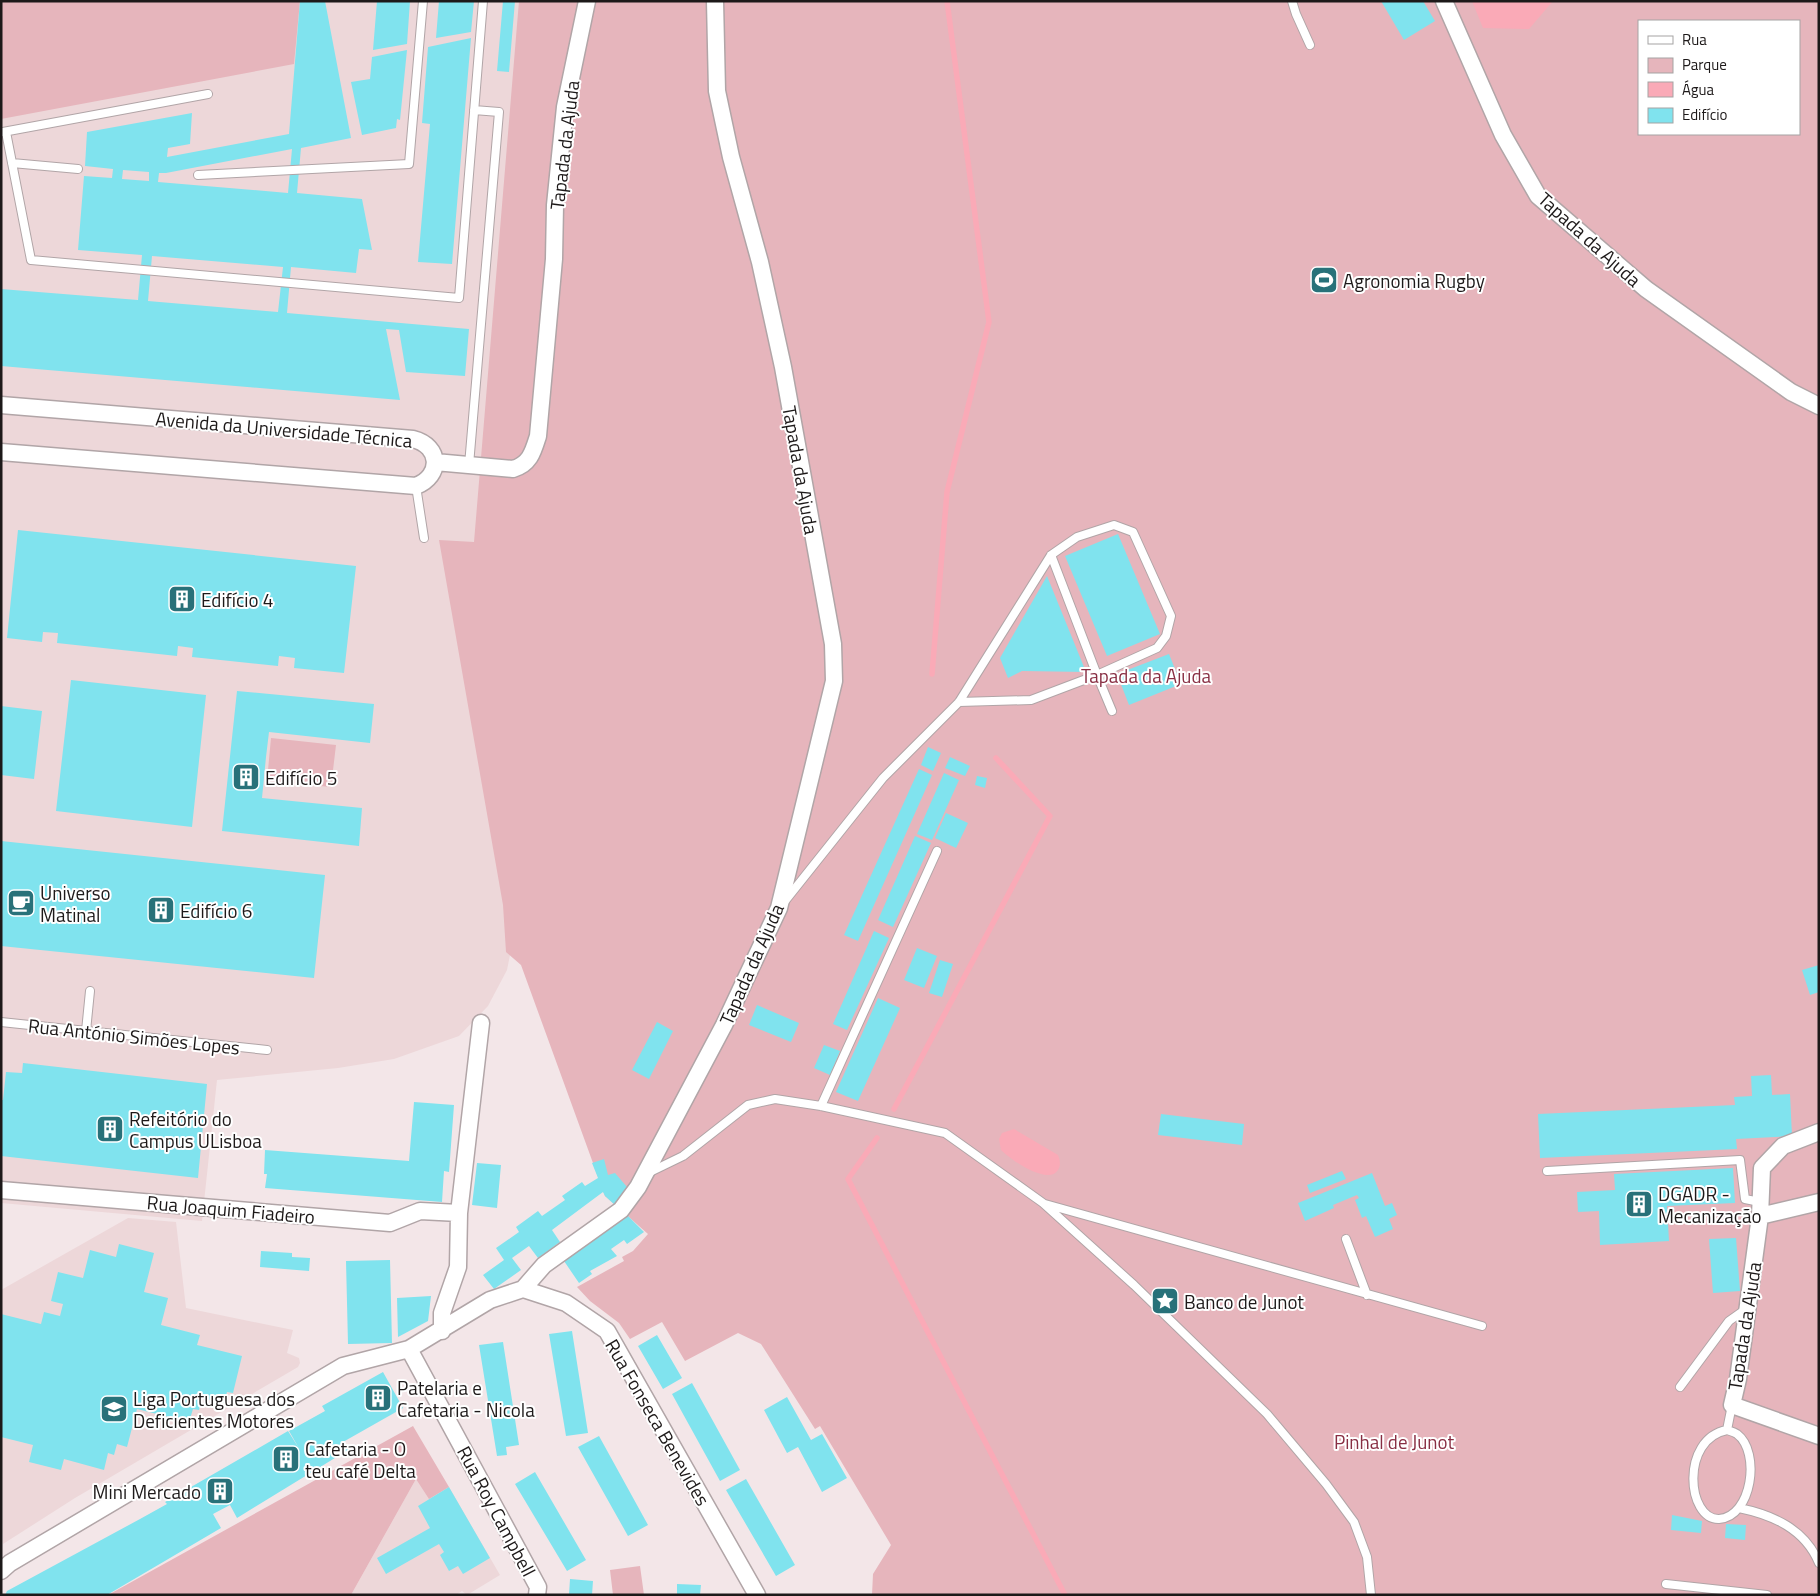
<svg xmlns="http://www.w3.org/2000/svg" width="1820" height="1596" font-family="'Titillium Web',sans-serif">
  <rect width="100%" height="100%" fill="#f3e6e8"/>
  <path fill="#edd7d9" d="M296,1H523L512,945L507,970L488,1006L459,1036L394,1059L338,1068L217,1080L202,1221L1,1203V113Z
    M128,1218L176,1222L186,1308L293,1330L287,1353L299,1358L300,1363L298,1367L75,1498L3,1544L1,1290Z
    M416,1479L449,1487L500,1575L467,1595L462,1591L456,1595H351Z"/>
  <path fill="#e6b5bc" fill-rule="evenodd" d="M1,1H300L294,64L1,119Z
    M519,1H1819V1595H872L873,1574L891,1545L820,1426L815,1429L761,1344L738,1333L685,1361L662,1322L630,1339L619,1323L590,1301L577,1287L624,1261L622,1257L633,1251L648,1234L605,1196L521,965L506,952L503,905L439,540L474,542ZM1639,21H1799V134H1639Z
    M271,738L336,745L331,787L267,781Z
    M413,1426L449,1487L429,1499L416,1479L351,1595H108Z
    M640,1566L644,1595H613L610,1570Z"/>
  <path fill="#faaab7" d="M1472,1H1553L1529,29L1483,28Z
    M1014,1129L1058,1155C1060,1160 1061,1165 1058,1170C1048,1186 1011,1160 1001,1150L999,1139L1002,1133Z"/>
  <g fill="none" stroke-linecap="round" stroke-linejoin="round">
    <path stroke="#faaab7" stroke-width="5.5" d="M932,674L947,492L989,322L947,1
      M894,1109L1050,816L996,758
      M877,1138L848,1179L1065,1595"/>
  </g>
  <path fill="#80e3ee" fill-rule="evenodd" d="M300,1H325L351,138L301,148L297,193L362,199L372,250L359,249L356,273L291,267L287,313L469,329L465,376L406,372L399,330L386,329L400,400L1,366V289L138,300L142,255L78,250L84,176L112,178L113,169L85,166L87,132L192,113L190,144L168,148L167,157L289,134ZM292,149L288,193L158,182L159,173H166ZM123,170L149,172V181L122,179ZM152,256L283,267L278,312L148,301Z
    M377,1H410L407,44L373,50Z
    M439,1H474L471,32L436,38Z
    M503,1H515L509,72L497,71Z
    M1381,1H1423L1435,21L1404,40Z
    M471,38L452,264L418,262L430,124L422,123L428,47Z
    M407,50L400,120L397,119L396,128L362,135L351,82L370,79L372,57Z
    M18,530L356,566L344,673L294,668L295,658L279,656L278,666L192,657L193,648L178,646L177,656L57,643L58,633L43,632L42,642L7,638Z
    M1118,534L1160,634L1107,656L1065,556Z
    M1047,576L1086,672L1022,671L1008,678L1000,658Z
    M1169,654L1181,684L1129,705L1117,674Z
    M71,680L206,695L192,827L56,811Z
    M237,691L374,704L370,743L269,732L266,757L262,798L362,808L359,846L222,831Z
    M1,706L42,711L34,779L1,775Z
    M928,747L941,753L933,771L921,765Z
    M950,757L970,766L965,776L945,768Z
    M919,769L932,775L858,941L844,935Z
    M944,773L959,780L932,840L917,834Z
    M977,776L987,778L985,788L975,785Z
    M946,813L968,823L956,848L935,838Z
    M915,836L931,843L893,927L878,920Z
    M1,841L325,875L314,978L1,946Z
    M874,931L889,938L847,1030L833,1024Z
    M917,948L937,956L924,988L904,980Z
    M940,960L953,964L942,997L929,993Z
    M1819,965V992L1810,995L1802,970Z
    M878,998L900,1008L858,1101L836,1092Z
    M757,1005L799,1023L791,1042L749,1025Z
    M657,1022L673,1031L649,1079L632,1070Z
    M824,1045L840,1051L830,1075L814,1068Z
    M23,1063L207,1084L198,1178L1,1156V1100H3L6,1072L22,1073Z
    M1771,1075L1772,1095L1790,1094L1792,1136L1736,1139L1737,1149L1540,1158L1538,1114L1735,1105L1734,1097L1752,1096L1751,1076Z
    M414,1102L454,1105L449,1172L444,1171L442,1202L265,1188L267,1174H264L265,1150L409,1161Z
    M1161,1114L1244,1124L1242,1145L1158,1135Z
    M604,1159L608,1175L615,1173L627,1187L616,1206L605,1196L603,1192L552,1230L560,1242L538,1258L529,1246L512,1258L521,1270L494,1289L483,1275L504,1260L496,1248L519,1232L516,1227L538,1211L542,1216L565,1200L562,1196L582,1182L585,1186L598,1178L592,1163Z
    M477,1163L501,1165L497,1208L472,1205Z
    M1733,1168L1735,1203L1667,1206L1669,1241L1600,1245L1599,1211L1578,1212L1577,1192L1615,1190L1614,1174Z
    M1342,1171L1346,1179L1310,1193L1307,1185Z
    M1372,1173L1385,1206L1392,1203L1397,1215L1389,1219L1393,1229L1375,1237L1366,1216L1362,1218L1355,1200L1359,1198L1357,1195L1333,1205L1334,1208L1305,1221L1298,1203Z
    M628,1216L644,1232L627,1244L624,1240L611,1249L617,1256L590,1271L592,1274L579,1283L564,1261Z
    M1736,1238L1740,1291L1713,1293L1709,1239Z
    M119,1244L154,1253L144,1292L168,1298L161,1325L200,1335L197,1345L242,1356L233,1393L227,1392L224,1403L202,1398L199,1410L193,1409L189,1422L137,1409L127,1447L117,1444L114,1455L108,1453L104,1470L64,1459L61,1470L29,1462L33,1445L1,1437V1314L41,1324L44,1312L60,1316L63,1304L51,1301L58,1272L83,1278L90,1250L116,1257Z
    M261,1251L292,1253V1257L310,1258L309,1271L260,1267Z
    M390,1260L392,1343L348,1344L346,1261Z
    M431,1296L428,1321L398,1337L397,1298Z
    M572,1331L588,1433L566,1436L549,1334Z
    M657,1335L682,1378L663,1389L638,1346Z
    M503,1342L519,1445L506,1447L507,1455L497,1456L479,1345Z
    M383,1372L403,1408L343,1442L348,1450L237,1518L230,1505L213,1514L221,1528L107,1595H5L7,1591L140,1519L167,1504L165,1502L288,1431L300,1450L289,1431L325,1411L322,1406Z
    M692,1383L740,1470L720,1481L672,1394Z
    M787,1397L811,1440L822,1434L847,1478L822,1492L798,1447L787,1453L764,1410Z
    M599,1436L648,1525L628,1536L578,1447Z
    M535,1472L586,1560L567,1571L515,1484Z
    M746,1479L795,1565L776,1576L726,1490Z
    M449,1487L490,1558L463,1574L458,1566L449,1571L440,1555L444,1552L439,1544L386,1574L377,1558L430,1528L418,1506Z
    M1672,1515L1702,1521L1701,1533L1671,1530Z
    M1726,1524L1746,1525L1745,1540L1725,1538Z
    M570,1579L593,1581L592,1595H569Z
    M677,1584L701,1585L700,1595H677Z"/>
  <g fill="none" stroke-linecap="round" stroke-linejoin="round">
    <g stroke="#b1a5a7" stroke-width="10">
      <path id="service" d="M1292,1L1296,14L1310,45
        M3,132L208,94
        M6,132L31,260L459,298L483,1
        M12,163L78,169
        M198,175L409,164L423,1
        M469,465L499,112L474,110
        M416,486L424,538
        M959,702L1031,700L1097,675L1112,711
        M785,901L883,778L959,702L1051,555L1077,537L1114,525L1133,532L1171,616L1166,636L1157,648L1097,675L1051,555
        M1,1022L267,1050
        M86,1031L90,991
        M821,1106L937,851
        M1547,1171L1740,1160L1745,1199L1760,1202
        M648,1173L683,1156L748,1105L775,1099L821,1106L945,1133L1043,1203L1134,1285L1267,1414L1326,1484L1354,1522L1367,1557L1371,1595
        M1045,1204L1482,1326
        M1346,1239L1367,1295
        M1680,1387L1729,1321L1746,1309
        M1727,1430C1730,1431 1734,1432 1737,1434C1761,1452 1752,1517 1719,1519C1687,1520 1680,1439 1727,1430Z
        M1727,1430L1732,1405
        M1739,1508C1773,1515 1805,1529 1819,1563
        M1666,1584L1767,1595"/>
    </g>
    <g stroke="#b1a5a7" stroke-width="19">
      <path id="minor" d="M1444,1L1503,135L1538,196L1646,289L1791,392L1819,406
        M1,405L413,439C441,446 442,476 416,486L1,452
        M435,462L513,469C530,464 533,452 538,436L554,259L555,205L565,107L587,1
        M1819,1132L1783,1146L1762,1168L1760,1216L1738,1379L1732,1405L1819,1436
        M1,1190L390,1223L420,1211L459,1213
        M1760,1216L1819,1202
        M523,1289L566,1303L607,1331L757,1595
        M442,1331V1313L458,1267L459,1213L481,1023
        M409,1349L538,1587L537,1595
        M1,1571L10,1563L343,1366L409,1349L490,1300L523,1289L544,1265L621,1210L638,1187L724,1025L779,908L834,681L833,644L783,367L760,262L731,157L717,91L715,1"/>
    </g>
    <use href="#service" stroke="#fff" stroke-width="8"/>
    <use href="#minor" stroke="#fff" stroke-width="16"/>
  </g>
  <defs>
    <g id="stadium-square" transform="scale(1.4375)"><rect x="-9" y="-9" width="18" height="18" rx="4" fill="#287179" stroke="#fff"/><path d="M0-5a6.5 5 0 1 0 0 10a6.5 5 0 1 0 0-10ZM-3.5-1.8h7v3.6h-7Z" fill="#fff"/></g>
    <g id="building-square" transform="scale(1.4375)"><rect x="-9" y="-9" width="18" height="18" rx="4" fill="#287179" stroke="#fff"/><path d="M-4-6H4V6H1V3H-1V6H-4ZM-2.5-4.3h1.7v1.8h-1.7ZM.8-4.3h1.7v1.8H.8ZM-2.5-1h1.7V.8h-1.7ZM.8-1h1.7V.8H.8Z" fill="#fff"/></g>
    <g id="cafe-square" transform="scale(1.4375)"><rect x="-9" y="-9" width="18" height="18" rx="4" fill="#287179" stroke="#fff"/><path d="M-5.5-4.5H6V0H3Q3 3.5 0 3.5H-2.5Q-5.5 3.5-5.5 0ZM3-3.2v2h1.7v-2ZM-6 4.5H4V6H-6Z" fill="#fff"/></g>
    <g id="sight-square" transform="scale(1.4375)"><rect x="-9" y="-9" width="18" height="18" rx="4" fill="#287179" stroke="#fff"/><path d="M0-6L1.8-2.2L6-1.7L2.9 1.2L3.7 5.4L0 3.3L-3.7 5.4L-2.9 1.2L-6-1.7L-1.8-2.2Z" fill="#fff"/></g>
    <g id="school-square" transform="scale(1.4375)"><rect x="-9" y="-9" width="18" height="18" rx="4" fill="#287179" stroke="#fff"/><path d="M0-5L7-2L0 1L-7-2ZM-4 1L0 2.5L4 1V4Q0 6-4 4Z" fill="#fff"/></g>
  </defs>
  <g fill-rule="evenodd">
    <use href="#stadium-square" x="1324" y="280"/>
    <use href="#building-square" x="182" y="599"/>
    <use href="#building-square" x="246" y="777"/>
    <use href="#cafe-square" x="21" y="903"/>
    <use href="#building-square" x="161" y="910"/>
    <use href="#building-square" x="110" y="1129"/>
    <use href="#building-square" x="1639" y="1204"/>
    <use href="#sight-square" x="1165" y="1301"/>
    <use href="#building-square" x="378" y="1398"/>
    <use href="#school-square" x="114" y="1409"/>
    <use href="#building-square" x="286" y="1459"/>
    <use href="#building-square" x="220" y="1491"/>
  </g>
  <g text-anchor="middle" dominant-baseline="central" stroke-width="4" stroke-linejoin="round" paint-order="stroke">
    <g font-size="19" fill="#1d1919" stroke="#fff">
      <text transform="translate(564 145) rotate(-83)">Tapada da Ajuda</text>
      <text transform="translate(1590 239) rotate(42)">Tapada da Ajuda</text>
      <text transform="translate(284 429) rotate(5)">Avenida da Universidade Técnica</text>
      <text transform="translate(801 470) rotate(80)">Tapada da Ajuda</text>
      <text transform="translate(751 964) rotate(-66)">Tapada da Ajuda</text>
      <text transform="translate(134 1036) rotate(6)">Rua António Simões Lopes</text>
      <text transform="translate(231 1209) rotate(5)">Rua Joaquim Fiadeiro</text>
      <text transform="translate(1744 1326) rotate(-81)">Tapada da Ajuda</text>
      <text transform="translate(658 1422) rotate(60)">Rua Fonseca Benevides</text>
      <text transform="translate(497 1511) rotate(62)">Rua Roy Campbell</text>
    </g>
    <g font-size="19" fill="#1d1919" stroke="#fff" text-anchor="start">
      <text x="1343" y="280">Agronomia Rugby</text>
      <text x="201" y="599">Edifício 4</text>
      <text x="265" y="777">Edifício 5</text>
      <text x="40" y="892">Universo<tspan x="40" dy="22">Matinal</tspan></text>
      <text x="180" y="910">Edifício 6</text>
      <text x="129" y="1118">Refeitório do<tspan x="129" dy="22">Campus ULisboa</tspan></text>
      <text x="1658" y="1193">DGADR -<tspan x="1658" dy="22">Mecanização</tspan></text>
      <text x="1184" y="1301">Banco de Junot</text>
      <text x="397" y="1387">Patelaria e<tspan x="397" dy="22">Cafetaria - Nicola</tspan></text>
      <text x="133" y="1398">Liga Portuguesa dos<tspan x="133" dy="22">Deficientes Motores</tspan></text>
      <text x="305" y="1448">Cafetaria - O<tspan x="305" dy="22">teu café Delta</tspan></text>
      <text x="201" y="1491" text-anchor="end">Mini Mercado</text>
    </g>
    <g font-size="19" fill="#882e43" stroke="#fff">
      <text x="1146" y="675">Tapada da Ajuda</text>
      <text x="1394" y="1441">Pinhal de Junot</text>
    </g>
  </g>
  <rect width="1820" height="1596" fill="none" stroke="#1d1919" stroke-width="5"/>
  <rect x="1638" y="20" width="162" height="115" fill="#ffffff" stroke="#a5a3a3"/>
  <rect x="1648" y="36" width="25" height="8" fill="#ffffff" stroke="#a5a3a3"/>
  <text x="1682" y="45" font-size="15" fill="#1d1919">Rua</text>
  <rect x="1648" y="58" width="25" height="15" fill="#e6b5bc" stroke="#a5a3a3"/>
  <text x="1682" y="70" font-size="15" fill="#1d1919">Parque</text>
  <rect x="1648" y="82" width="25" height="15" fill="#faaab7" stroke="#a5a3a3"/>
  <text x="1682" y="95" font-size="15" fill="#1d1919">Água</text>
  <rect x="1648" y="108" width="25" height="15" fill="#80e3ee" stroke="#a5a3a3"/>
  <text x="1682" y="120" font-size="15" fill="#1d1919">Edifício</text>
</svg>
